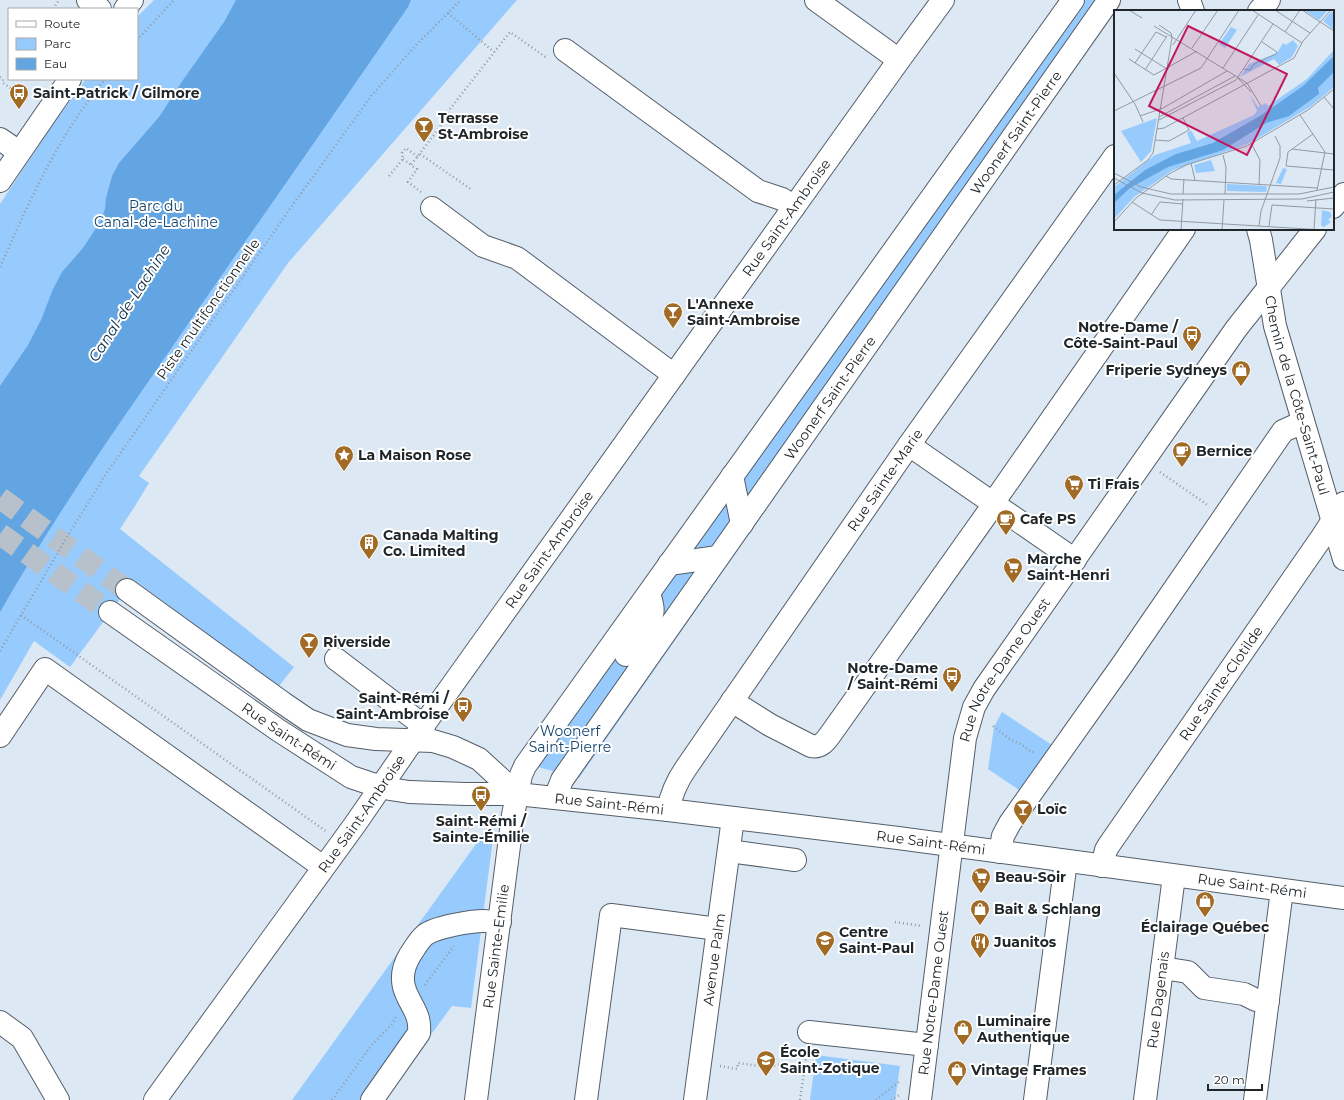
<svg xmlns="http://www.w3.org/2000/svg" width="1344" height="1100" font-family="Montserrat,sans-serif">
  <rect width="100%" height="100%" fill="#dce8f4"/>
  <path fill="#98cbfd" d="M154,0H517L288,263L139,476L149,483L135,506L120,529L294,667L279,686L134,580L70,667L34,641L0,700V204L51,127L86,79H137V17Z
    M1063,0H1121L579,778L534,766Z
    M1002,712L1058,749L1025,794L988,769L994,727Z
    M494,819L495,823L471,1008L452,1006L383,1100H292Z
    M816,1055L900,1066L895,1100H810Z"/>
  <path fill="#63a5e2" d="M236,0H411L408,7C325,128 240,248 157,369C102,448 48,528 0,612V386L28,345L41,320L53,289L62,272L83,248L100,222L105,209L106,198L112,176L119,163L159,117L183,80L224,22Z"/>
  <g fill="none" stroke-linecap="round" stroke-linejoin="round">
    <path stroke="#b7c1cc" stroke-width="22" stroke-dasharray="22 11" stroke-linecap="butt" d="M0,498L127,590
      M0,534L110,612"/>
    <g stroke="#545e69" stroke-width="24">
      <g id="minor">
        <path d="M88,0L100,9"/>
        <path d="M816,0L899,60"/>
        <path d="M1189,0L1193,11"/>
        <path d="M1259,11L1269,0"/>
        <path d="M565,50L758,191L782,199L794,207"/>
        <path d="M0,139L19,152"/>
        <path d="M432,208L483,246L517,258L674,375"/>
        <path id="s1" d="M1258,229L1261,240L1275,326L1344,559"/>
        <path d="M909,445L1075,560"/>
        <path d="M732,476L742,524"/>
        <path d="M998,496L1184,229"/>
        <path d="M669,564L718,557"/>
        <path d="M626,655C633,645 650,626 652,615C654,608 651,600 649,594"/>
        <path d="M336,659L424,726"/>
        <path d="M732,701L770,725L811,746C820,748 825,742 830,735L989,511"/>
        <path d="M0,736L45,669L323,867"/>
        <path id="s2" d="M555,798L562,780L1109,0"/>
        <path id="s3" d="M668,810C671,795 677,781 686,768L909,445L1115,156"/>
        <path d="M729,851L795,860"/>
        <path d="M1000,852L1003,836L1010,823L1122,665L1283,431L1303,422"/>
        <path id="s4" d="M1102,866L1106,850L1109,845L1322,537L1344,503"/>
        <path d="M1162,968L1188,972L1204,988L1244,994L1256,1000L1268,1001"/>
        <path d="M0,1022L22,1038L58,1100"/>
        <path d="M809,1032L927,1045"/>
        <path id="s5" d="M155,1100L356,823L413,740L899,60L943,0"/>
        <path d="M372,1100L419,1033C421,1012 409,1005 404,987C401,975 404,965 410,955C415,948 418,941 425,935C435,927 471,921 484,921C489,921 495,922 500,922"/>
        <path id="s6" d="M476,1100L513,815L521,775L525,766L1073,0"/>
        <path d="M586,1100L611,915L718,929"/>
        <path id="s7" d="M695,1100L733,818"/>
        <path d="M1035,1100L1066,861"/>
        <path id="s8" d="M1145,1100L1174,876"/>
        <path d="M1255,1100L1282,890"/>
      </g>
    </g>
    <g stroke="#545e69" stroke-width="24">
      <g id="major">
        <path d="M125,9L132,0"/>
        <path d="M0,181L70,79"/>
        <path d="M1333,207L1344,194"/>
        <path d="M127,590L283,703L308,720L347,735L376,739L433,741L453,747L479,759L517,794"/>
        <path id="s9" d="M110,612L278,730L334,766L351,777L369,783L390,789L409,792L466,794H517L668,810L898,838L1344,898"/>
        <path id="s10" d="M920,1100L965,738L974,707L984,689L1236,329L1315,229"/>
      </g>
    </g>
    <path stroke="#929ba4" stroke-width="2.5" stroke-dasharray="1 3" stroke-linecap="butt" d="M53,9L59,0
      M448,13L494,52
      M137,40L174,0
      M0,77L3,79V83L27,99
      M420,154L472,190
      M403,159L411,165
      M389,176L403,159L402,153L406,148L418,157
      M421,192L408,182L417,169L411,165L440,127L443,118L510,32L547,58
      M0,267C31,198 57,138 105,79
      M1160,472L1209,506
      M21,615L327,832
      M0,651L67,537L106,474L294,203L372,95L417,44L461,0
      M993,726L1011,740L1021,744L1031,752H1036
      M895,922L922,926
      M425,985L454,946
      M720,1066L737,1069L738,1063L765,1067L782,1064L804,1067
      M332,1100L371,1046L392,1024L396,1017
      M800,1100L807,1051
      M876,1100L901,1080
      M891,1100L901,1094"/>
    <use href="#minor" stroke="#fff" stroke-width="22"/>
    <use href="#major" stroke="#fff" stroke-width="22"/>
  </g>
  <defs>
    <g id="bus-pin" transform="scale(1)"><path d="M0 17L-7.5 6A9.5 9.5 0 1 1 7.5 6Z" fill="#a16a25" stroke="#fff"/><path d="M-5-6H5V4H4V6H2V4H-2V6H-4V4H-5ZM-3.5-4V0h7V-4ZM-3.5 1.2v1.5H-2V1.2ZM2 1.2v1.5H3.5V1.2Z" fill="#fff"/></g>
    <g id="bar-pin" transform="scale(1)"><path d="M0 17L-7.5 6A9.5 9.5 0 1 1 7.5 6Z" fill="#a16a25" stroke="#fff"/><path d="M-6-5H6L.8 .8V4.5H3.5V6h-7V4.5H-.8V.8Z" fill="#fff"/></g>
    <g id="shop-pin" transform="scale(1)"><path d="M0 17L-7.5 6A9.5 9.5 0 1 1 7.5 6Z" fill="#a16a25" stroke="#fff"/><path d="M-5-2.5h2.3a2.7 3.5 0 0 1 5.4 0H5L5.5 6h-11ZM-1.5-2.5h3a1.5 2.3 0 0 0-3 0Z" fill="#fff"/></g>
    <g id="cafe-pin" transform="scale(1)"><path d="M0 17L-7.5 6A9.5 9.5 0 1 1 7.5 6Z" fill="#a16a25" stroke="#fff"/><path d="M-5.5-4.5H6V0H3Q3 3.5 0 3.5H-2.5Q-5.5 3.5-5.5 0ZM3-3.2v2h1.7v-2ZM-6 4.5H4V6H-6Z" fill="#fff"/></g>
    <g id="sight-pin" transform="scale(1)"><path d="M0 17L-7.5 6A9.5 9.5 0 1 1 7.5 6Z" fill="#a16a25" stroke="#fff"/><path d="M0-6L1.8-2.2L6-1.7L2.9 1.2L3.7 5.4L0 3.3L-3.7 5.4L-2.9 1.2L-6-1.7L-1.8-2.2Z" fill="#fff"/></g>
    <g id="supermarket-pin" transform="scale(1)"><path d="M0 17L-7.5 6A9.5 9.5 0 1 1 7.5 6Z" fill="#a16a25" stroke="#fff"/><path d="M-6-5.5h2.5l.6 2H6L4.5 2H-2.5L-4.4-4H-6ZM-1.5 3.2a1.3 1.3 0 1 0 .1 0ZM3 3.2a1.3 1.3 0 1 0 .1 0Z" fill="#fff"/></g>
    <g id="building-pin" transform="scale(1)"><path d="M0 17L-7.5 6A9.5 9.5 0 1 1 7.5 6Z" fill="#a16a25" stroke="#fff"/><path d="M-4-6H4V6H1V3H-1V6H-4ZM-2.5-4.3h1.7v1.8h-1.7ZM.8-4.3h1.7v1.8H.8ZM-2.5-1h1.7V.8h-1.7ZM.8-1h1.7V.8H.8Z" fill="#fff"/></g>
    <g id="university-pin" transform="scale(1)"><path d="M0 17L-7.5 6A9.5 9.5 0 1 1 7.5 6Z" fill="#a16a25" stroke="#fff"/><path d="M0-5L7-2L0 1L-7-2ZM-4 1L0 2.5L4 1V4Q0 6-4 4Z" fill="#fff"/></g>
    <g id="restaurant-pin" transform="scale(1)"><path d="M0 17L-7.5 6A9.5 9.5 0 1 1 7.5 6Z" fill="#a16a25" stroke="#fff"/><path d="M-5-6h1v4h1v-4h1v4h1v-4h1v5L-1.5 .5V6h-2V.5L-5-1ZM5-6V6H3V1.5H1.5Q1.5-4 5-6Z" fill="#fff"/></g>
    <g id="school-pin" transform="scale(1)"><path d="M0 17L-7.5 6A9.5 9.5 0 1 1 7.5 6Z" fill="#a16a25" stroke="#fff"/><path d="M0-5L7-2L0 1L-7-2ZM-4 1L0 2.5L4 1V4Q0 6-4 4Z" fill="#fff"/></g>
  </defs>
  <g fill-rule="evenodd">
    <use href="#bus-pin" x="19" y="93"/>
    <use href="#bar-pin" x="424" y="126"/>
    <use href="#bar-pin" x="673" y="312"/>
    <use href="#bus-pin" x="1192" y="335"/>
    <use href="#shop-pin" x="1241" y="370"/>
    <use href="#cafe-pin" x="1182" y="451"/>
    <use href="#sight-pin" x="344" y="455"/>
    <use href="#supermarket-pin" x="1074" y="484"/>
    <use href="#cafe-pin" x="1006" y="519"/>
    <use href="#building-pin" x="369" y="543"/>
    <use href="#supermarket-pin" x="1013" y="567"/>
    <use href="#bar-pin" x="309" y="642"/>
    <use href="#bus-pin" x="952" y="676"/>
    <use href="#bus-pin" x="463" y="706"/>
    <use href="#bus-pin" x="481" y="795"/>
    <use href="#bar-pin" x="1023" y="809"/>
    <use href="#supermarket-pin" x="981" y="877"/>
    <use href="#shop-pin" x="1205" y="901"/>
    <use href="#shop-pin" x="980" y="909"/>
    <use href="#university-pin" x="825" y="940"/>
    <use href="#restaurant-pin" x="980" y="942"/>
    <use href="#shop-pin" x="963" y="1029"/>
    <use href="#school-pin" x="766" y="1060"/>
    <use href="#shop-pin" x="957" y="1070"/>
  </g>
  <g text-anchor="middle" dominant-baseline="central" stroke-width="4" stroke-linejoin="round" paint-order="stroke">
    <g font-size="14" font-weight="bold" fill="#21262a" stroke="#fff" text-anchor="start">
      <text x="33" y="93">Saint-Patrick / Gilmore</text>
      <text x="438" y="118">Terrasse<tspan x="438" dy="16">St-Ambroise</tspan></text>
      <text x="687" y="304">L'Annexe<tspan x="687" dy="16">Saint-Ambroise</tspan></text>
      <text x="1178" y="327" text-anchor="end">Notre-Dame /<tspan x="1178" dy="16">Côte-Saint-Paul</tspan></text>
      <text x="1227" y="370" text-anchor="end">Friperie Sydneys</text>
      <text x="1196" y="451">Bernice</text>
      <text x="358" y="455">La Maison Rose</text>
      <text x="1088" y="484">Ti Frais</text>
      <text x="1020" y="519">Cafe PS</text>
      <text x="383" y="535">Canada Malting<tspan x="383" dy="16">Co. Limited</tspan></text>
      <text x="1027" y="559">Marche<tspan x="1027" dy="16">Saint-Henri</tspan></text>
      <text x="323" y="642">Riverside</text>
      <text x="938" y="668" text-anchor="end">Notre-Dame<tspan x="938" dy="16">/ Saint-Rémi</tspan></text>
      <text x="449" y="698" text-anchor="end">Saint-Rémi /<tspan x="449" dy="16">Saint-Ambroise</tspan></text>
      <text x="1037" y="809">Loïc</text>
      <text x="481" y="821" text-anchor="middle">Saint-Rémi /<tspan x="481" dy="16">Sainte-Émilie</tspan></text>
      <text x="995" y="877">Beau-Soir</text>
      <text x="994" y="909">Bait &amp; Schlang</text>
      <text x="1205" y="927" text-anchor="middle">Éclairage Québec</text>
      <text x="839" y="932">Centre<tspan x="839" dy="16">Saint-Paul</tspan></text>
      <text x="994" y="942">Juanitos</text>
      <text x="977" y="1021">Luminaire<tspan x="977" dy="16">Authentique</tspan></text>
      <text x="780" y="1052">École<tspan x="780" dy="16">Saint-Zotique</tspan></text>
      <text x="971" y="1070">Vintage Frames</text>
    </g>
    <g font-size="14" fill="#21262a" stroke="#fff">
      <text stroke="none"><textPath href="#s2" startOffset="810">Woonerf Saint-Pierre</textPath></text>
      <text stroke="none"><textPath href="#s5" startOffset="1085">Rue Saint-Ambroise</textPath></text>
      <text transform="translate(208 309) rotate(-55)">Piste multifonctionnelle</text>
      <text stroke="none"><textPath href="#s1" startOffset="171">Chemin de la Côte-Saint-Paul</textPath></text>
      <text stroke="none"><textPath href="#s2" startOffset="486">Woonerf Saint-Pierre</textPath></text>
      <text stroke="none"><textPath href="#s3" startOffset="396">Rue Sainte-Marie</textPath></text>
      <text stroke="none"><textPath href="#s5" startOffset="677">Rue Saint-Ambroise</textPath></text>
      <text stroke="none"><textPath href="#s10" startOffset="444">Rue Notre-Dame Ouest</textPath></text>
      <text stroke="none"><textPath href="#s4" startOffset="219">Rue Sainte-Clotilde</textPath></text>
      <text stroke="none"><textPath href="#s9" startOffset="218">Rue Saint-Rémi</textPath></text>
      <text stroke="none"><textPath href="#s9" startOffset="553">Rue Saint-Rémi</textPath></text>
      <text stroke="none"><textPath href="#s5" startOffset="353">Rue Saint-Ambroise</textPath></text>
      <text stroke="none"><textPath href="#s9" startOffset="877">Rue Saint-Rémi</textPath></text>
      <text stroke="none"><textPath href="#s9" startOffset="1201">Rue Saint-Rémi</textPath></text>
      <text stroke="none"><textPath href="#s6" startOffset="155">Rue Sainte-Emilie</textPath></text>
      <text stroke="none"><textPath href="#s7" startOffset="142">Avenue Palm</textPath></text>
      <text stroke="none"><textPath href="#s10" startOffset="108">Rue Notre-Dame Ouest</textPath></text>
      <text stroke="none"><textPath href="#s8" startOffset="101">Rue Dagenais</textPath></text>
    </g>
    <g font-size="14" fill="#14446d" stroke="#fff">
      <text x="156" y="206">Parc du<tspan x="156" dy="16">Canal-de-Lachine</tspan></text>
      <text x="570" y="731">Woonerf<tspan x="570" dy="16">Saint-Pierre</tspan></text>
    </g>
    <g font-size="15" font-style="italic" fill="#122e47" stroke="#fff">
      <text transform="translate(129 303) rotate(-57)">Canal-de-Lachine</text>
    </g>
  </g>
  <g transform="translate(1114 10)">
    <rect width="220" height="220" fill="#dce8f4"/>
    <path d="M190,0H214L205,10ZM217,2L220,3V20L209,11ZM117,17L123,20L111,38L105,34ZM179,30L184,36L178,47L165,55L160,49L126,67L135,54L163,43L169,33L172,35ZM220,40V77L196,97L134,134L59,160L20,187L0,209V177L41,145L77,133L73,123L77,120L83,131L140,105L143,101L136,85L144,97L152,93L154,96L193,69ZM43,108L37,141L27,152L7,121ZM97,150L101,161L82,163L80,155ZM169,158L173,159L167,174L162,173ZM113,174L152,176L153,178L152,182L113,181ZM208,200L216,202L218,206L214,210L217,212L210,217L207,216Z" fill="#98cbfd"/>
    <path d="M220,46V62L204,78L205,84L175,106L152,113L109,140L54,157L16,178L0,193V185L31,160L62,144L99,133L146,106L189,76Z" fill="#63a5e2"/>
    <path fill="none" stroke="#919aa3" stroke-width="1" d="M15,0L28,8M138,0L188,33M161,0L196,23M188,0L220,21M40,16L133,73L147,96M171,22L186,0M59,35L82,0M78,38L104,0M21,39L53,59M15,49L40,65L83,41M21,53L42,22L52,27M109,58L144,5M130,59L136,60L140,54L162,44L163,42L148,32M31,60L53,26M0,63L21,94L29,112M124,68L137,82M210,87L220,99M0,101L87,58L125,0M186,105L211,142L203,180M26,106L49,98L113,61M45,107L121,66M45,110L122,70L159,14M43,119L50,118L180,48L189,31L217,0M199,124L174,142L172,156L220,160M41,130L55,131L75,120L69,108M137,133L146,150L145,175M178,139L220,144M109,145L112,157L111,184M77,153L81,170M0,163L27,177L57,184H185L220,177M52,166L57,169L203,178M0,168L28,183L61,190L188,189L220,182M0,175L34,150L39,143L58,28L57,23L45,15M69,184L70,169M193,191L220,188M18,192L46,210L209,220M37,205L46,192L69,194M0,212L22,188L55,164L72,155L133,136L194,100L220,79M145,216L147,201L166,148V136L161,126M155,216L158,195L220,199M200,219L202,189M67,220L69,189M108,220L110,190"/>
    <path fill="#c2185b" fill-opacity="0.15" stroke="#c2185b" stroke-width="2" d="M74,16L173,64L133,145L35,96Z"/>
    <rect width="220" height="220" fill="none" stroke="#21262a" stroke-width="2"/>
  </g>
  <rect x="8" y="8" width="130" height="72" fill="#ffffff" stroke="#a6a8aa"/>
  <rect x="16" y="21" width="20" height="6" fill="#ffffff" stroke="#a6a8aa"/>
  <text x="44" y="28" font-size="12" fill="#21262a">Route</text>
  <rect x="16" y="38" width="20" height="12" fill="#98cbfd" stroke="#a6a8aa"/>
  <text x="44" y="48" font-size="12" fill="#21262a">Parc</text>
  <rect x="16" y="58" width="20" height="12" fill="#63a5e2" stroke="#a6a8aa"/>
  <text x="44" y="68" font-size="12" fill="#21262a">Eau</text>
  <path d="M1208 1084v6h54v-6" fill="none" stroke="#21262a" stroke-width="2"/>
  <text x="1214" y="1084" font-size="12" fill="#21262a" stroke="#ffffff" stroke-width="3" paint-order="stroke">20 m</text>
</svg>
